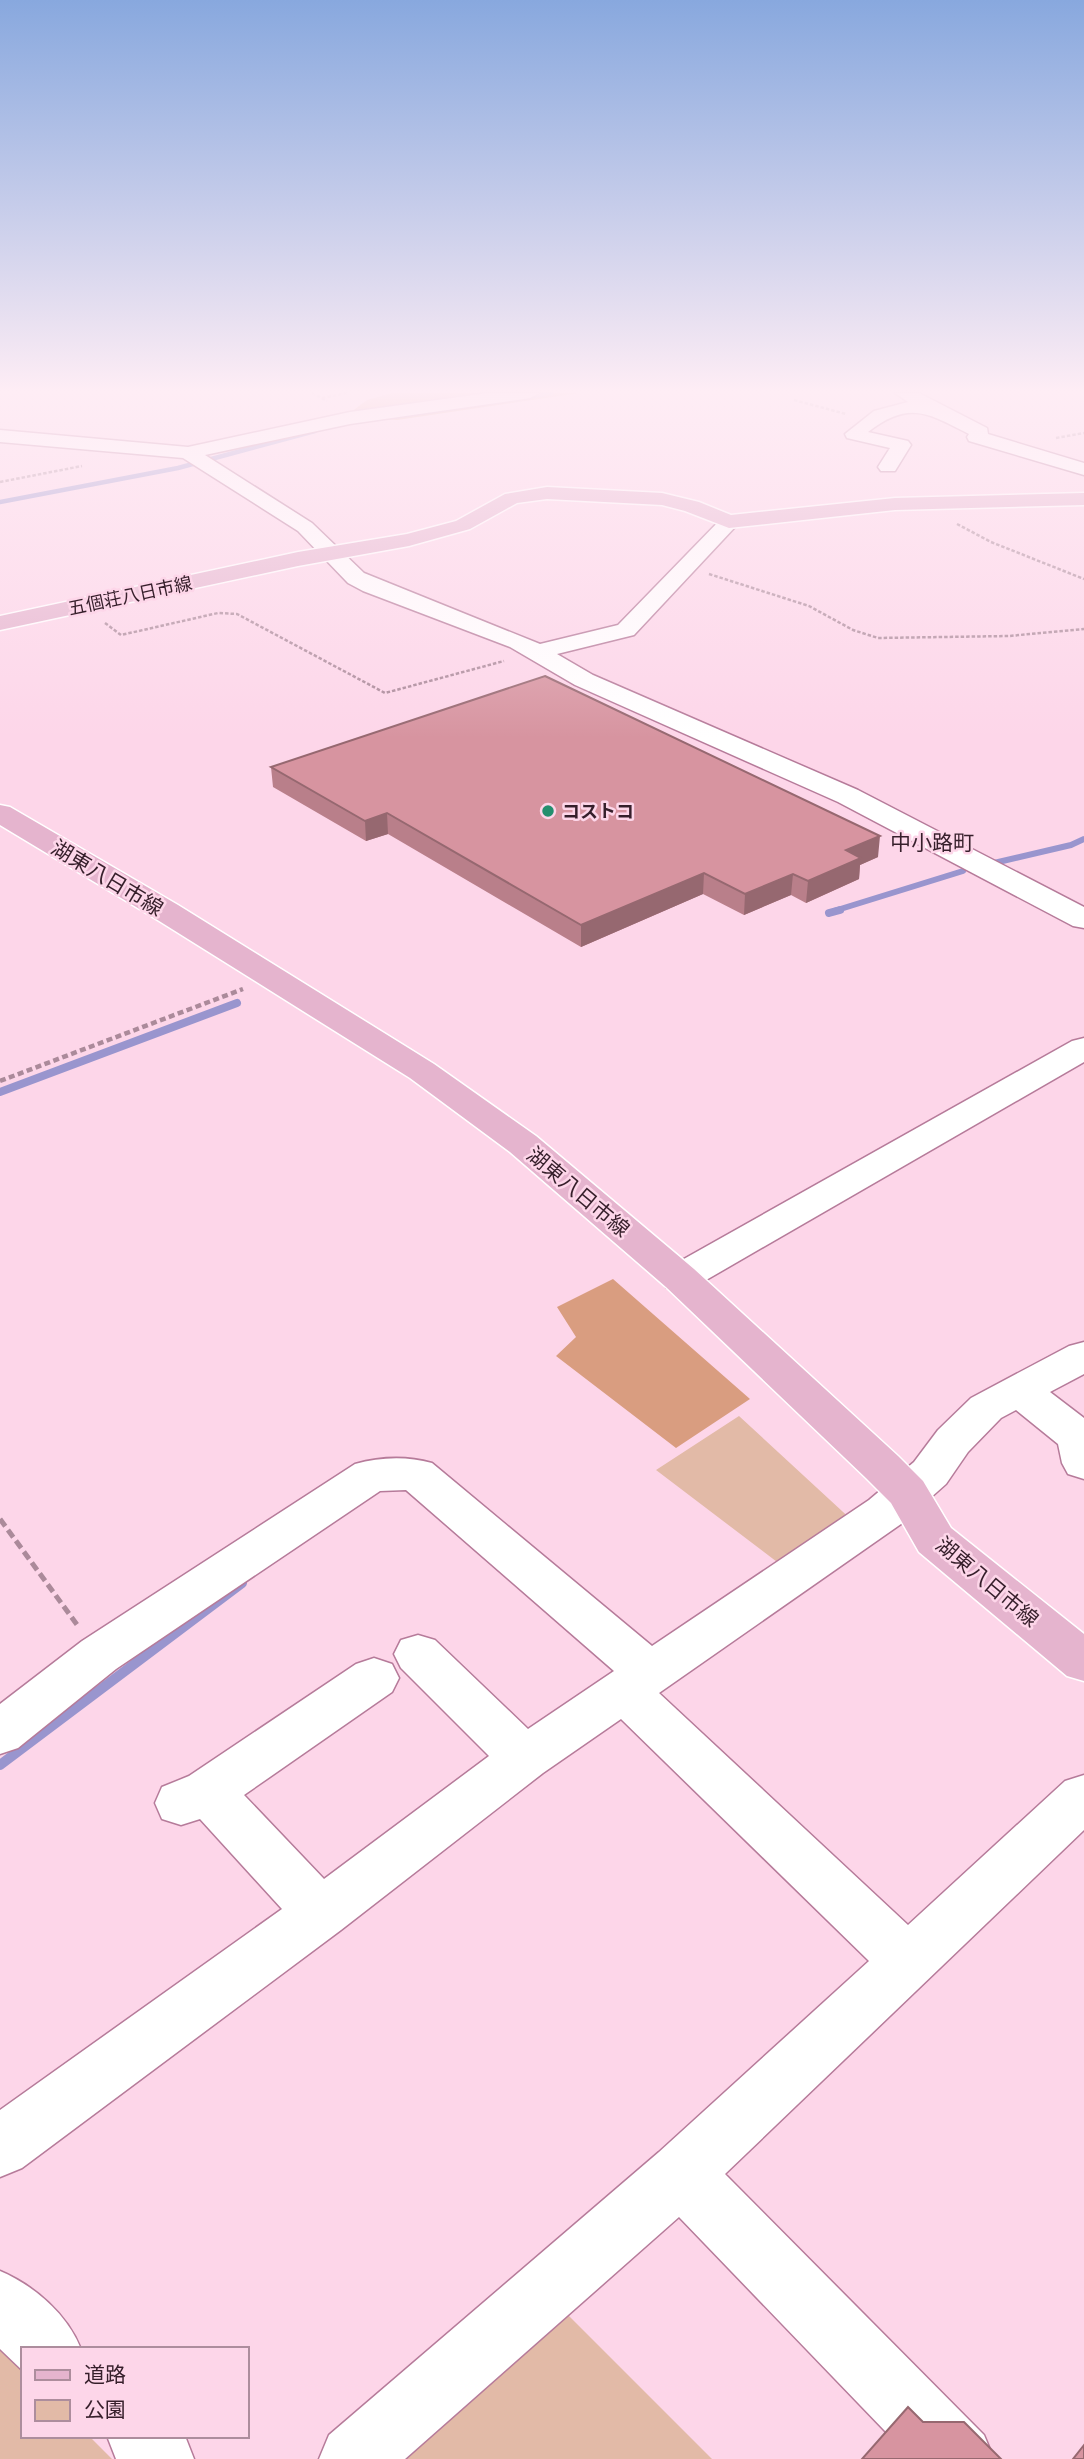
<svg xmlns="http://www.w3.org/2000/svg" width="1084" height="2459" font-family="Barlow,'Noto Sans JP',sans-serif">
  <rect width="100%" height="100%" fill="#fdd6e9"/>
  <path fill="#e2baa7" d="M739,1416L855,1523L785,1568L656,1470Z
    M555,2302L712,2459H376Z
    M0,2348L23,2371V2436H89L112,2459H0Z"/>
  <path fill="#d99d80" d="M392,393H580L397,420L372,418L351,412L367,400Z
    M613,1279L750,1399L676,1448L556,1356L576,1337L557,1307Z"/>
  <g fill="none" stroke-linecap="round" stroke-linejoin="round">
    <path stroke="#9995ce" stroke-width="4.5" d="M525,397L551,393
      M0,502L178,468L315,431"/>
    <path stroke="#9995ce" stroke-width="6" d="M994,863L1071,845L1084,839
      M834,911L963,871"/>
    <path stroke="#9995ce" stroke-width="8" d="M829,913L840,910
      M0,1092L237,1003"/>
    <path stroke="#9995ce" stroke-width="10" d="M0,1765L242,1583"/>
    <g stroke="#b67b9a" stroke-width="3">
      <path id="minor" d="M488,393H539L530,398L350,424L205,455L312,523L364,573L540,644L618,625L722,518H736L740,522L736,526L634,635L557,654L593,675L858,790L1084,907V928L1073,926L838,802L575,685L510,647L363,591L348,583L298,531L183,458L0,442V430L188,447L350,412Z
        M895,393H919L987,428L988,434L1084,463V475L969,441L967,437L969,434C928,413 909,400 868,432L908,441L911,445L895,471H881L878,467L890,448L847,438L845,434L874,411L908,402Z
        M1084,1038V1062L694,1287L680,1291L666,1287L660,1278L666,1269L1072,1041Z
        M1084,1342V1374L1050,1392L1084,1418V1479L1068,1474L1062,1463L1058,1444L1016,1410L1001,1418L968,1452L946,1484L901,1524L659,1693L908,1925L1065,1781L1084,1775V1830L725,2174L984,2435L994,2459H912L679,2217L405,2459H319L329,2435L659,2152L869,1961L621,1719L543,1773L341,1930L22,2168L0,2177V2110L282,1909L200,1819L181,1825L162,1819L155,1803L162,1787L189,1776L356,1664L374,1658L392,1664L399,1678L392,1692L244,1795L324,1879L489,1756L401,1668L394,1654L401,1640L418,1635L435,1640L528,1729L614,1671L406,1490L380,1491L116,1669L18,1748L0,1754V1704L82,1641L355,1464C380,1457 407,1456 432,1463L652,1646L869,1500L914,1462L938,1430L971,1398L1069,1346Z
        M0,2271C35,2286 67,2314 81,2349H23V2371L0,2349Z
        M107,2436H185L194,2459H116Z"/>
    </g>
    <g stroke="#fff" stroke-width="3">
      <path id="major" d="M547,487L662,493L699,502L731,515L895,498L1084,493V505L895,510L729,528L685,511L662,505L547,499L517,503L470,529L409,546L298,566L0,630V616L298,552L407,534L456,521L505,494Z
        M0,805L10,807L178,905L434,1064L536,1136L694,1269L898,1456L923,1481L951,1528L1084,1634V1681L1067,1676L919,1552L891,1503L866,1478L666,1287L510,1152L410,1078L156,919L0,825Z"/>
    </g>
    <path stroke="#ab8a9a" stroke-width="2.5" stroke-dasharray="3.5 2" stroke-linecap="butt" d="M312,393L327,401
      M322,398L347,393
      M794,400L846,414
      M1056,438L1084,433
      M0,482L82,466
      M957,524L991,542L1084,579
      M709,574L809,606L853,630L878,638L1009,636L1084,629
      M105,623L121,635L218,613L237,614L385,693L504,661"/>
    <path stroke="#ab8a9a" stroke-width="4.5" stroke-dasharray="6 3.5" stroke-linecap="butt" d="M0,1081L243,989"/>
    <path stroke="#ab8a9a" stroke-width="5" stroke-dasharray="9 4.5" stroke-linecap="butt" d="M0,1519L78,1626"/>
    <use href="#minor" fill="#fff" fill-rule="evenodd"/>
    <use href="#major" fill="#e5b4ce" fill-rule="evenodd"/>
  </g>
  <path fill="#b97f8a" d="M271,767L878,857L860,865L859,879L806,903L791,895L744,915L703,894L581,947L388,834L366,841L273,787Z"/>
  <path fill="#966870" d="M387,813L388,834L366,841L365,821Z
    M880,836L878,857L860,865L859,879L806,903L808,881L846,850Z
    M704,873L703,894L581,947V925Z
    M793,874L791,895L744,915L745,894Z"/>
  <path fill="#d794a0" stroke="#966870" stroke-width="2" d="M545,676L880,836L846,850L861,858L808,881L793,874L745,894L704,873L581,925L387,813L365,821L271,767Z
    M908,2407L923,2422H964L1001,2459H862Z
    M1084,2445V2459H1073Z"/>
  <linearGradient id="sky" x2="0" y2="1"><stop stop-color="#88a8de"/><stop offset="0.53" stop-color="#feedf5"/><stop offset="1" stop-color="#feedf5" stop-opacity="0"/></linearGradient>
  <rect width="1084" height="738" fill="url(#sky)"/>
  <circle fill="#248f6e" stroke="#fdd6e9" stroke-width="2.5" cx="548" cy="811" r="7"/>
  <g text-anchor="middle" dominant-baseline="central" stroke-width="5" stroke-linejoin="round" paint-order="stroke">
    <g font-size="18" fill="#361f2b" stroke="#fdd6e9">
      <text transform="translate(130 595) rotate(-12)">五個荘八日市線</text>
    </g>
    <g font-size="18" font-weight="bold" fill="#361f2b" stroke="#fdd6e9" text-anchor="start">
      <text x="562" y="811">コストコ</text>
    </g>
    <g font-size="21" fill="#361f2b" stroke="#fdd6e9">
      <text x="932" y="841">中小路町</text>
    </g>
    <g font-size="21" fill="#361f2b" stroke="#fdd6e9">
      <text transform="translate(108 877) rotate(31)">湖東八日市線</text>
      <text transform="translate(579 1191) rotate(40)">湖東八日市線</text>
      <text transform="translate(988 1581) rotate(40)">湖東八日市線</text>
    </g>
  </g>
  <rect x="21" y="2347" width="228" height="91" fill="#fdd6e9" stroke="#ad8d9d" stroke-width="2"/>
  <rect x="35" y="2370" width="35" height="10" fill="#e5b4ce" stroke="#ad8d9d" stroke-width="2"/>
  <text x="84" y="2382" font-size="21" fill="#361f2b">道路</text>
  <rect x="35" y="2400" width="35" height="21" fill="#e2baa7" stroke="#ad8d9d" stroke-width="2"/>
  <text x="84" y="2417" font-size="21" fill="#361f2b">公園</text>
</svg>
